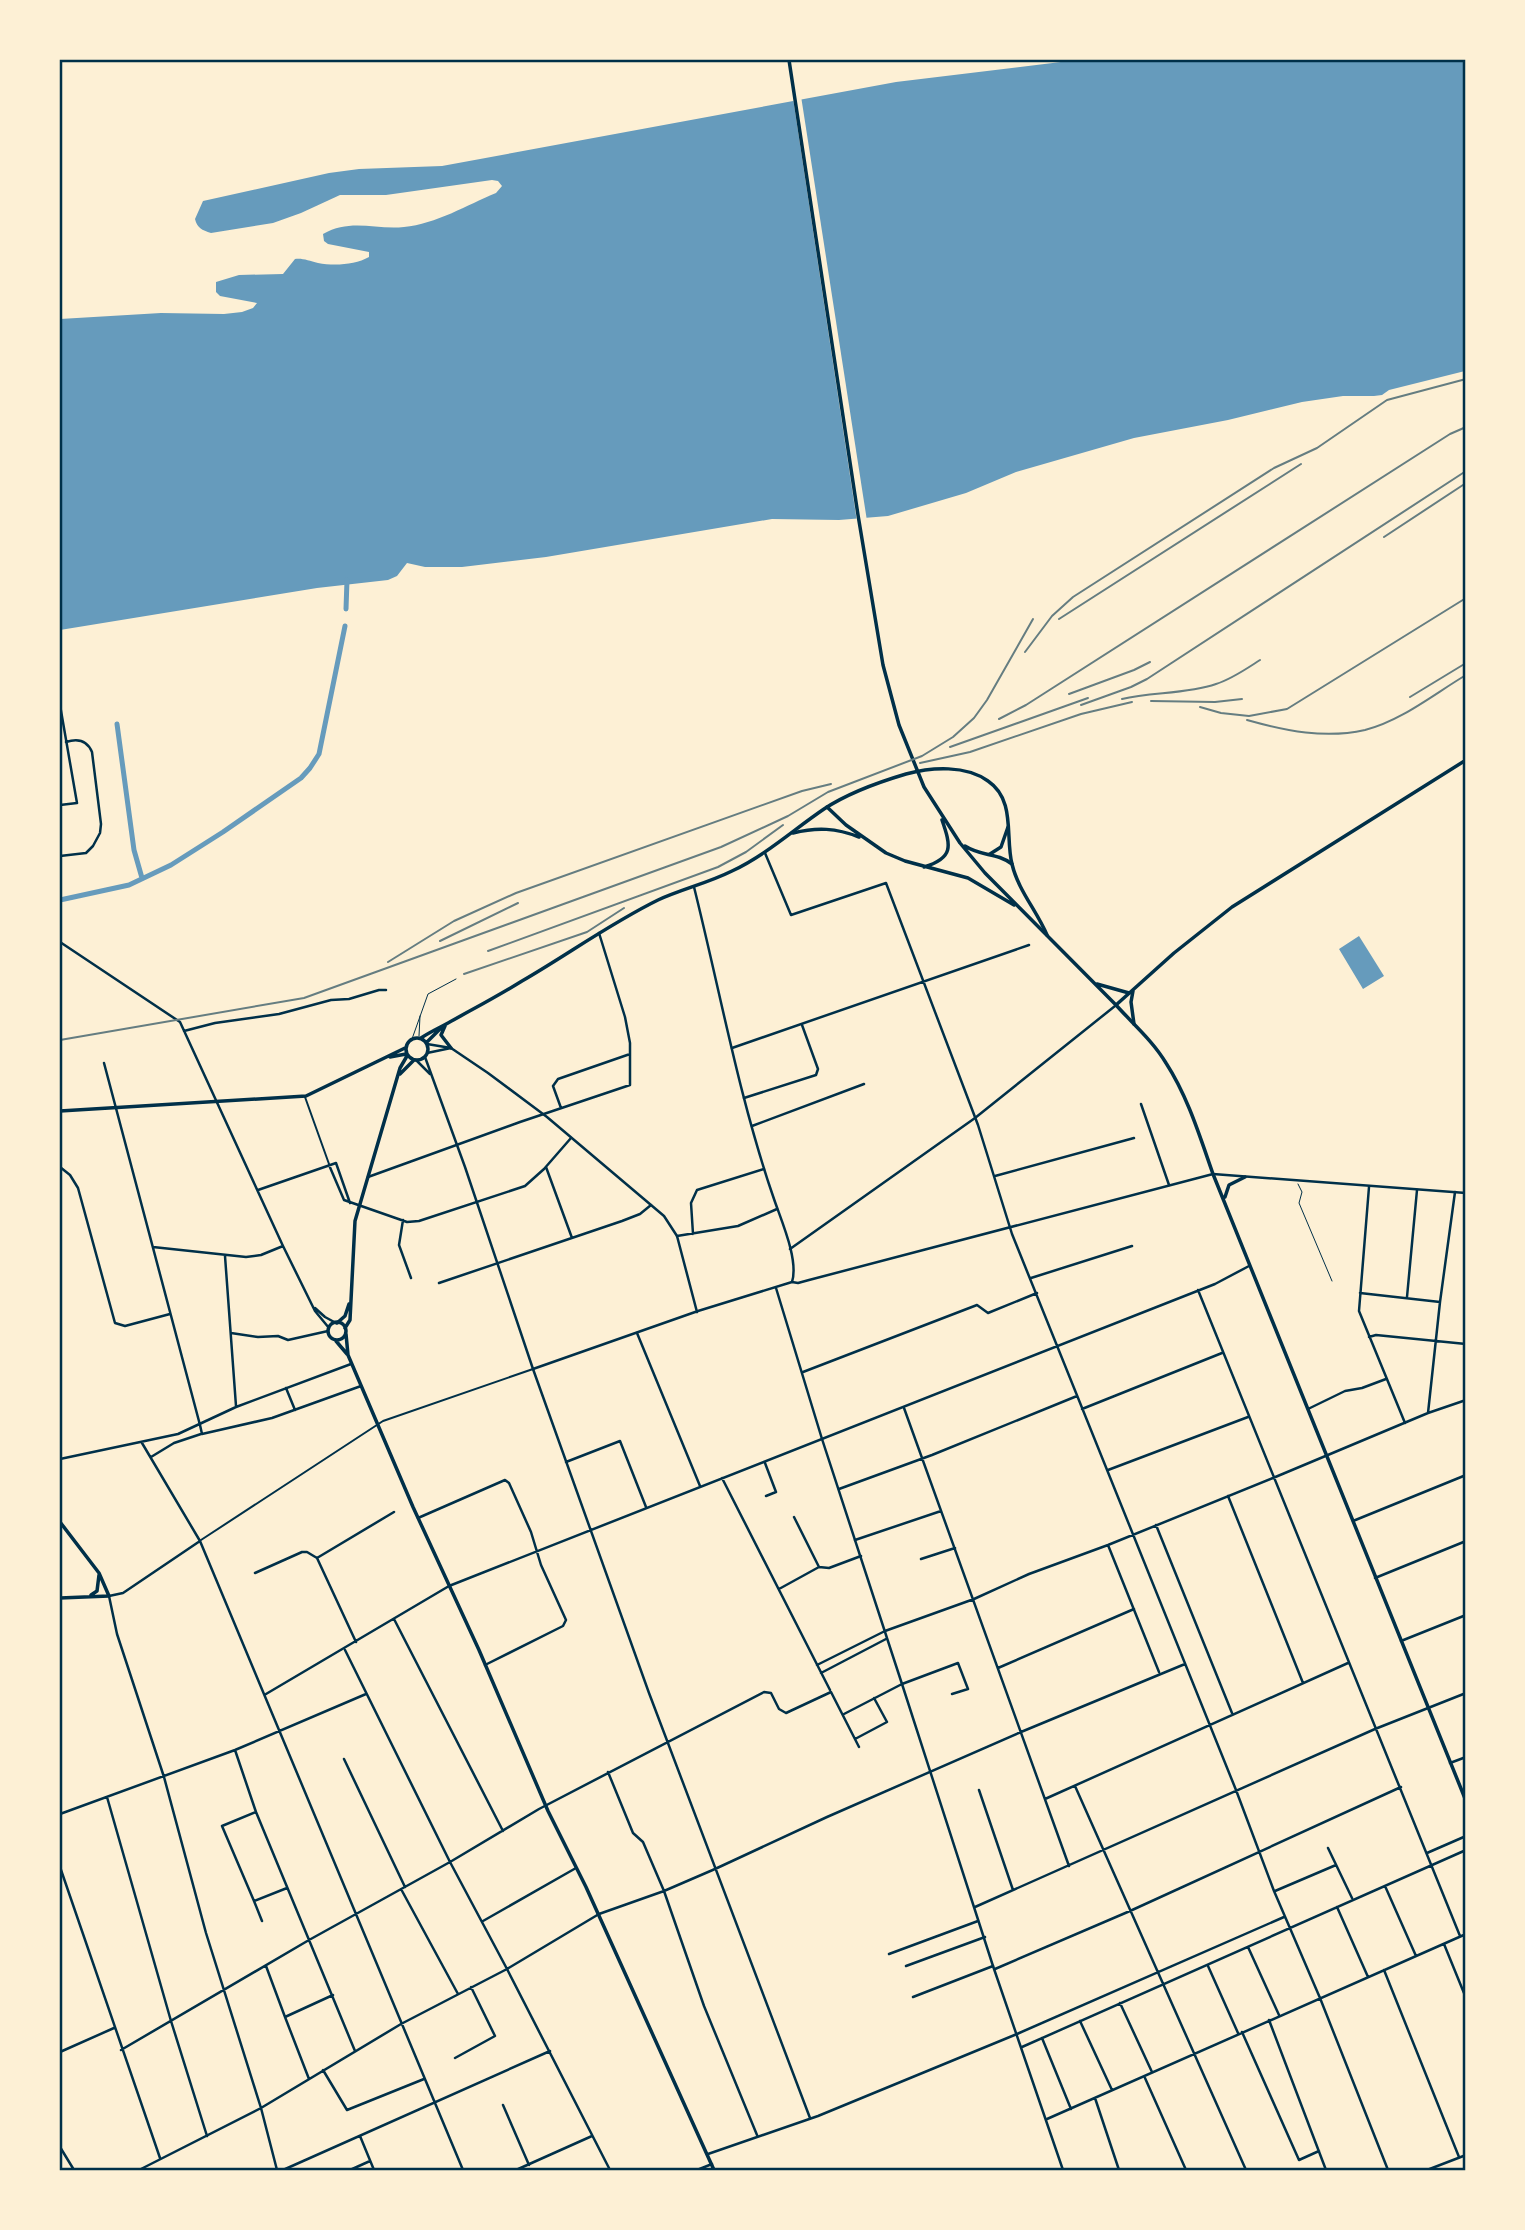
<svg xmlns="http://www.w3.org/2000/svg" width="1525" height="2230" font-family="'DM Sans',sans-serif">
  <rect width="100%" height="100%" fill="#fdf0d5"/>
  <path fill="#669bbc" d="M1077,60H1465V371L1389,390L1382,395L1374,396H1343L1302,402L1228,420L1134,438L1016,472L966,493L888,516L839,520L772,519L546,557L462,567H425L407,563L397,576L388,580L317,588L60,630V319L161,313L224,314L242,312L253,308L257,303L220,296L216,292V282L239,275L283,274L295,259C303,258 309,261 318,263C334,266 355,265 369,257V252L328,244L324,241L323,234C351,218 375,230 404,227C436,224 467,205 496,193L502,186L498,181L492,180L386,195H340L301,213L273,223L211,233C202,230 197,228 195,219L203,201L329,173L359,169L442,166L896,82Z
    M1359,936L1384,976L1363,989L1339,949Z"/>
  <path fill="#fdf0d5" d="M801,96L867,521L857,522L793,98Z"/>
  <g fill="none" stroke-linecap="round" stroke-linejoin="round">
    <path stroke="#669bbc" stroke-width="5" d="M346,609L347,580
      M117,724L134,850L142,878
      M60,900L129,885L171,865L223,832L301,778L310,768L319,754L345,626"/>
    <path stroke="#003049" stroke-width="1" d="M419,1036L420,1016
      M412,1039L428,994L456,979
      M1298,1184L1302,1192L1299,1203L1332,1281"/>
    <path stroke="#003049" stroke-width="2" d="M305,1097L329,1164
      M201,1540L383,1421L533,1369"/>
    <path stroke="#003049" stroke-width="2.5" d="M60,705L77,803L60,805
      M765,853L791,915L886,883L978,1125L1012,1234L1236,1790L1274,1891L1320,1998L1388,2170
      M60,856L86,853L93,846L100,833L101,824L92,752C87,740 78,738 66,742
      M60,942L180,1022L283,1246L315,1311L329,1328
      M184,1031L215,1023L279,1014L331,1000L349,999L379,990H386
      M732,1048L1029,945
      M104,1063L200,1425
      M744,1098L816,1075L818,1069L802,1025
      M1141,1104L1169,1185
      M561,1108L553,1086L558,1079L630,1054
      M752,1126L864,1084
      M329,1165L344,1200L407,1222L419,1221L525,1186L544,1169L571,1138
      M60,1167L70,1175L78,1188L115,1323L125,1326L170,1314
      M546,1167L572,1238
      M995,1176L1134,1138
      M368,1177L520,1122L630,1085V1043L625,1017L599,933
      M1369,1187L1359,1311L1405,1423
      M258,1190L336,1163L350,1203
      M403,1220L399,1245L411,1278
      M693,1234L691,1203L697,1190L764,1169
      M677,1236L738,1226L777,1209
      M153,1247L246,1257L261,1255L283,1246
      M225,1256L236,1406
      M1031,1278L1132,1246
      M439,1283L622,1221L640,1214L651,1205
      M1198,1290L1460,1936
      M1360,1293L1440,1302
      M1407,1297L1417,1190
      M315,1308L325,1317L336,1323
      M231,1333L258,1337L278,1336L288,1340L328,1331
      M637,1333L700,1486
      M1369,1337L1376,1335L1466,1344
      M533,1369L649,1693L810,2118
      M803,1372L977,1305L988,1313L1037,1293
      M286,1388L295,1410
      M904,1408L1069,1866
      M1082,1409L1222,1353
      M1308,1409L1345,1391L1362,1388L1386,1379
      M1428,1413L1440,1302L1455,1192
      M200,1425L202,1434L272,1418L361,1386
      M142,1443L200,1541L463,2170
      M151,1457L174,1443L201,1434
      M60,1459L178,1434L236,1407L351,1364
      M566,1462L620,1441L646,1507
      M765,1463L776,1492L766,1496
      M1108,1470L1248,1417
      M722,1478L830,1690
      M839,1489L932,1455L1077,1396
      M1228,1496L1303,1683
      M794,1517L819,1567
      M418,1518L505,1480L509,1483L531,1532L541,1565L566,1620L563,1626L485,1665
      M1353,1521L1466,1475
      M1156,1525L1232,1713
      M855,1540L941,1511
      M200,1541L123,1593L109,1596L117,1634L164,1777L206,1933L261,2108L277,2170
      M1108,1545L1159,1672
      M921,1559L955,1548
      M255,1573L302,1552H307L317,1558
      M1375,1578L1466,1541
      M779,1589L819,1567L829,1568L861,1556
      M394,1619L503,1831
      M1401,1641L1466,1615
      M356,1642L317,1558L394,1512
      M345,1650L450,1862L507,1969L610,2170
      M817,1665L885,1631L974,1599L1029,1574L1108,1545L1273,1478L1428,1413L1466,1400
      M998,1668L1134,1609
      M821,1673L886,1639
      M266,1694L449,1586L1215,1284L1249,1266
      M844,1714L902,1684L958,1663L968,1689L952,1694
      M855,1739L887,1722L874,1698
      M235,1750L256,1812L355,2051
      M344,1759L405,1887
      M1450,1763L1466,1757
      M608,1772L633,1833L643,1842L664,1891L704,2006L757,2135
      M1075,1786L1246,2170
      M979,1790L1013,1890
      M107,1797L171,2021L207,2136
      M1045,1799L1348,1663
      M256,1812L222,1826L254,1901L287,1888
      M60,1814L235,1750L366,1694
      M1328,1848L1352,1898
      M1427,1853L1466,1836
      M60,1867L160,2158
      M1385,1886L1416,1956
      M401,1889L458,1994
      M1275,1891L1336,1865
      M254,1901L262,1921
      M975,1907L1375,1729L1466,1693
      M1337,1907L1368,1977
      M483,1921L576,1868
      M1444,1944L1466,1998
      M1248,1947L1279,2015
      M889,1954L978,1921
      M266,1966L285,2017
      M906,1966L985,1937
      M1208,1966L1238,2033
      M995,1969L1130,1911L1401,1787
      M1384,1970L1459,2157
      M913,1997L993,1966
      M1120,2003L1152,2072
      M1269,2020L1326,2170
      M1080,2021L1112,2090
      M1242,2032L1299,2160L1319,2151
      M1042,2038L1071,2109
      M1022,2047L1466,1850
      M121,2050L309,1940L450,1862L539,1809L764,1692L771,1693L779,1709L786,1713L831,1692L859,1747
      M60,2052L114,2028
      M455,2058L495,2036L471,1987
      M323,2070L347,2110L424,2079
      M1145,2078L1186,2170
      M309,2079L285,2017L333,1995
      M1095,2098L1119,2170
      M503,2105L529,2165
      M1047,2119L1466,1934
      M360,2136L374,2170
      M60,2147L74,2170
      M708,2154L818,2116L1017,2034L1284,1917
      M139,2170L261,2108L401,2024L507,1969L599,1914L664,1891L715,1869L827,1817L1021,1732L1185,1664
      M283,2170L550,2051
      M350,2170L370,2161
      M516,2170L592,2136
      M697,2170L712,2164"/>
    <path stroke="#003049" stroke-width="2.5" d="M694,887C720,991 739,1098 774,1199C781,1220 799,1260 792,1282
      M427,1044L451,1048L488,1073L547,1117L664,1216L677,1236L697,1312
      M427,1053L451,1048
      M425,1057L465,1167L533,1369L698,1311L792,1282L798,1283L809,1280L1213,1174L1466,1193
      M416,1060L430,1074
      M790,1249L975,1118L1115,1006
      M776,1288L822,1439L902,1684L993,1966L1063,2170
      M1427,2170L1466,2155"/>
    <path stroke="#003049" stroke-width="3.5" d="M1116,1005C1133,1024 1153,1041 1166,1063C1188,1097 1200,1137 1213,1174L1466,1801
      M445,1026L441,1035L451,1048
      M406 1049a11 11 0 1 1 22 0a11 11 0 1 1-22 0Z
      M421,1038C430,1032 439,1028 448,1023C473,1009 498,996 522,981C567,955 611,923 658,900C682,889 708,883 732,871C766,855 793,830 824,809C848,793 879,782 906,774C932,767 966,765 988,781C1016,800 1005,837 1012,864C1018,890 1037,911 1047,935
      M427,1042L441,1028
      M390,1057L406,1054
      M400,1074L414,1060
      M60,1111L306,1096L405,1048
      M1225,1197L1229,1185L1245,1177
      M328 1331a9 9 0 1 1 18 0a9 9 0 1 1-18 0Z
      M337,1323L345,1316L349,1304
      M345,1328L350,1320L355,1221L400,1068L407,1056
      M346,1334L348,1355L413,1507L479,1650L548,1811L586,1887L714,2170
      M336,1341L347,1354
      M60,1522L99,1573L109,1596L60,1598
      M91,1595L97,1591L99,1575"/>
    <path stroke="#003049" stroke-width="3.5" d="M789,60L858,515L883,665L899,725L924,787L960,843L985,873L1116,1005L1174,953L1232,907L1466,760
      M827,807L846,825L886,853L905,861L968,878L1014,905
      M793,833C817,827 836,828 859,837
      M965,846C982,857 996,852 1012,864
      M990,854L1001,847L1008,827
      M924,867C954,858 951,846 942,820
      M1097,984L1129,993
      M1133,991L1131,1002L1134,1024"/>
    <path stroke="#657d81" stroke-width="2" d="M1384,537L1466,483
      M1059,619L1301,464
      M1025,652L1052,616L1073,597L1274,468L1317,448L1387,400L1466,379
      M1069,694L1134,670L1150,662
      M1410,697L1466,663
      M1122,699C1152,692 1187,694 1216,684C1232,679 1246,669 1260,660
      M1151,701L1215,702L1242,699
      M1081,705L1131,687L1147,679L1466,471
      M1200,707L1221,713L1249,716L1287,709L1466,598
      M999,719L1026,705L1450,434L1466,427
      M1247,720C1286,731 1325,739 1365,730C1401,721 1434,694 1466,675
      M950,747L1088,698
      M920,763L970,752L1081,714L1132,702
      M440,941L518,903
      M488,951L718,867L746,852L783,825
      M388,962L454,921L516,893L802,791L831,784
      M464,974L587,932L624,908
      M60,1040L304,998L721,847L788,816L828,792L922,756L953,737L974,718L987,700L1033,619"/>
  </g>
  <rect width="1525" height="2230" fill="none" stroke="#fdf0d5" stroke-width="122"/>
  <rect x="61" y="61" width="1403" height="2108" fill="none" stroke="#003049" stroke-width="2.5"/>
</svg>
